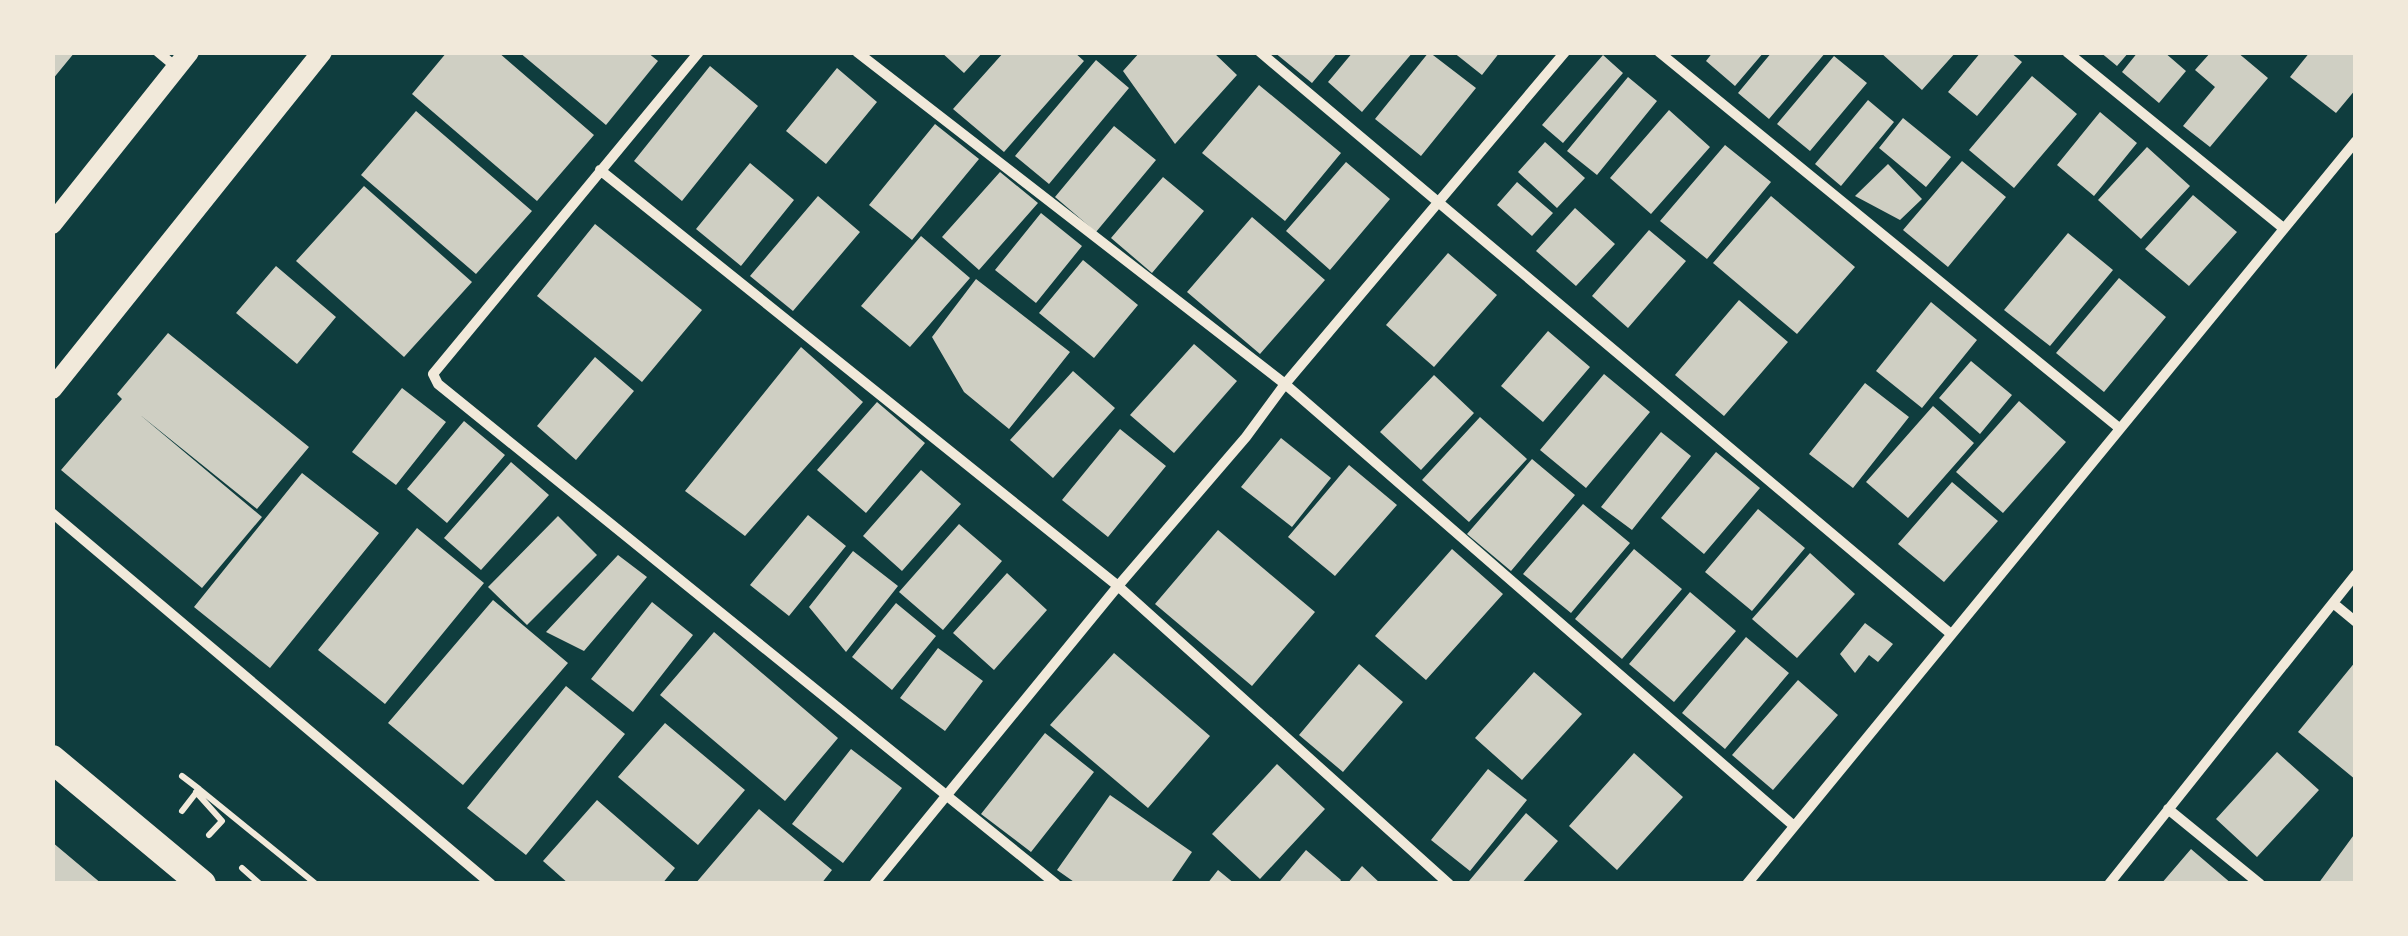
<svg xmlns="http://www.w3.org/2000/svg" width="2408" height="936" font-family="'Work Sans',sans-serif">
  <rect width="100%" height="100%" fill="#0f3d3e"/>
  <path fill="#cfcfc3" d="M52,52H75L52,80Z
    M447,52H498L594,135L537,201L412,94Z
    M519,52H647L658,61L606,125Z
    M941,52H983L964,73Z
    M1004,52H1074L1084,61L1004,152L953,109Z
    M1140,52H1213L1237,75L1175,144L1123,71Z
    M1274,52H1338L1312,83Z
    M1353,52H1413L1362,112L1328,82Z
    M1429,52L1476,88L1421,156L1375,119Z
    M1453,52H1500L1482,75Z
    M1713,52H1764L1735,86L1706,61Z
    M1772,52H1826L1769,119L1738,93Z
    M1880,52H1956L1922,90Z
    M1981,52H2010L2022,62L1977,116L1948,92Z
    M2100,52H2129L2117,66Z
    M2138,52H2164L2186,71L2159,103L2122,72Z
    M2211,52H2237L2268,78L2210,147L2183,126L2215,87L2195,70Z
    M2310,52H2356V89L2336,113L2290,77Z
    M1603,55L1623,73L1563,143L1542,125Z
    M1834,56L1867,83L1810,151L1777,124Z
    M1096,60L1129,88L1049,184L1015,156Z
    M710,66L758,106L682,201L634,161Z
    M837,68L877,102L826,164L786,131Z
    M2032,76L2077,114L2014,188L1969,150Z
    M1628,77L1657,101L1597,175L1567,151Z
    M1259,85L1341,153L1285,221L1202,153Z
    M1868,100L1894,122L1841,186L1815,164Z
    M1669,110L1710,147L1651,214L1610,178Z
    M416,111L532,211L476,274L361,175Z
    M2100,112L2137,143L2094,196L2057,165Z
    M1903,118L1951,157L1926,187L1879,148Z
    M935,124L979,159L912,240L869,205Z
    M1114,126L1156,160L1096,232L1055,197Z
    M1545,142L1585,178L1557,208L1518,172Z
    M1725,145L1771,182L1707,259L1660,221Z
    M2147,147L2190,186L2141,239L2098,200Z
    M1962,161L2006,197L1948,267L1903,230Z
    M1346,162L1390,199L1330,270L1286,231Z
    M750,163L794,200L741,266L696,229Z
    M1888,164L1922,199L1900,220L1855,196Z
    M1000,172L1038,203L979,270L942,237Z
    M1163,177L1204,211L1152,273L1111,238Z
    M1517,182L1553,213L1532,236L1497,205Z
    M364,186L472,282L404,357L296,261Z
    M2193,195L2237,232L2189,286L2145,249Z
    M818,196L860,232L793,311L750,276Z
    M1771,196L1855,267L1797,334L1713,263Z
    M1575,208L1615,244L1576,286L1536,251Z
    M1041,213L1082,246L1036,303L995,270Z
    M1252,217L1325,280L1260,354L1187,292Z
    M595,224L702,310L642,382L537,296Z
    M1649,230L1686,261L1628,328L1592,296Z
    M2068,233L2113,270L2050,346L2004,310Z
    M921,236L970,278L910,347L861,306Z
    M1448,253L1497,295L1434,367L1386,325Z
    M1083,260L1138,305L1094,358L1039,313Z
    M276,266L336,317L297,364L236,313Z
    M2119,278L2166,317L2104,392L2056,353Z
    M976,279L1070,352L1009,429L964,392L932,337Z
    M1739,300L1788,342L1724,416L1675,375Z
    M1931,302L1977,340L1922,408L1876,371Z
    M1548,331L1590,367L1543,422L1501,386Z
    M168,333L309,447L257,509L139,414L262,517L202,588L61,470L122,399L117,394Z
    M1194,344L1237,381L1174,453L1130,415Z
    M801,347L863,402L745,536L685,491Z
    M595,357L634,391L576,460L537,426Z
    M1971,361L2012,395L1980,434L1939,398Z
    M1073,371L1115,408L1053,478L1010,440Z
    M1604,374L1650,412L1586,488L1540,450Z
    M1434,375L1474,413L1421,470L1380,432Z
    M1865,383L1909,417L1853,488L1809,454Z
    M402,388L446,422L396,485L352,452Z
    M2019,401L2066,442L2003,513L1956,472Z
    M877,402L925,443L866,513L817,470Z
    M1933,406L1974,443L1908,518L1866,482Z
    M1480,417L1527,459L1469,522L1422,480Z
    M464,421L505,455L447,523L407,489Z
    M1120,429L1166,466L1108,537L1062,500Z
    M1661,432L1691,456L1632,530L1601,507Z
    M1281,438L1331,478L1292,527L1241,487Z
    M1716,452L1760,488L1704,554L1661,518Z
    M1532,459L1575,495L1511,571L1467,534Z
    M511,462L549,495L481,570L444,538Z
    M1349,465L1397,505L1335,576L1288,537Z
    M921,470L961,504L902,571L863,536Z
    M302,473L379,533L270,668L194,607Z
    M1952,482L1998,521L1944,582L1898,544Z
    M1583,504L1630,543L1571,613L1523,574Z
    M1758,509L1805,548L1752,611L1705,572Z
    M808,515L846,546L789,616L750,585Z
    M558,516L597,555L527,625L488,587Z
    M959,524L1002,561L943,630L899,592Z
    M417,528L484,583L385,704L318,650Z
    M1218,530L1315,612L1252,686L1155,604Z
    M1452,549L1503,594L1426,680L1375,636Z
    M1634,549L1682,589L1622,659L1575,619Z
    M853,551L898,586L846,652L809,607Z
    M1810,553L1855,594L1797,658L1752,619Z
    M618,555L647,577L584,651L546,632Z
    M1007,573L1047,610L994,670L953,633Z
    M1690,592L1736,631L1674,702L1629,664Z
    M493,600L568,663L463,785L388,723Z
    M652,602L693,635L633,712L591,679Z
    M896,603L936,636L892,690L852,657Z
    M1865,623L1893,644L1878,662L1869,655L1855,673L1840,654Z
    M714,632L838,738L785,801L660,695Z
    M1746,637L1789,673L1725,749L1682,713Z
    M938,648L983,681L945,731L900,698Z
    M1114,653L1210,736L1148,808L1050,725Z
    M2356,661V780L2298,732Z
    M1359,664L1403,702L1343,772L1299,735Z
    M1534,672L1582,714L1522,780L1475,738Z
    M1798,680L1838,715L1773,790L1732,755Z
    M566,686L625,734L526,855L467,808Z
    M665,723L745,790L698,845L618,777Z
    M1045,733L1094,772L1031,852L981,814Z
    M851,749L902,788L843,863L792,824Z
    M2277,752L2319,790L2257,857L2216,819Z
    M1634,753L1683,797L1617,870L1569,826Z
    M1277,764L1325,809L1260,879L1212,834Z
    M1488,769L1527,800L1470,871L1431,840Z
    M1110,795L1192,852L1170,884H1077L1057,870Z
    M597,800L675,868L662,884H569L543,861Z
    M759,809L832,870L821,884H695Z
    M1526,813L1558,841L1521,884H1473L1469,881Z
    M2356,832V884H2318Z
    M52,842L102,884H52Z
    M2191,849L2232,884H2161Z
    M1306,850L1341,880L1338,884H1283L1280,881Z
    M1362,866L1381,884H1347Z
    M1218,870L1235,884H1207Z"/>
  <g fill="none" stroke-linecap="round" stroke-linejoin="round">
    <path stroke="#f1e9da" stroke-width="6" d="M182,776L199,789L182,811
      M199,789L316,884
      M196,792L222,821L209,835
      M242,868L260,884"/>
    <path stroke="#f1e9da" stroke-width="10" d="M158,52L176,67
      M699,52L433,374L438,384L1056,884
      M857,52L1285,384L1794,826
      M1260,52L1951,634
      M1659,52L2118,427
      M2067,52L2282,227
      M600,170L1118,586L1449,884
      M52,513L491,884
      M2333,603L2356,622
      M2168,809L2260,884
      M874,884L1118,586L1246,437L1285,384L1565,52
      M1747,884L2356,141
      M2109,884L2356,574"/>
    <path stroke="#f1e9da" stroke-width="20" d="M52,224L189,52
      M52,389L322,52"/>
    <path stroke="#f1e9da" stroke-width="28" d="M52,759L202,884"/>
  </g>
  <rect width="2408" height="936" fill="none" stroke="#f1e9da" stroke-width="110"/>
</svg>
